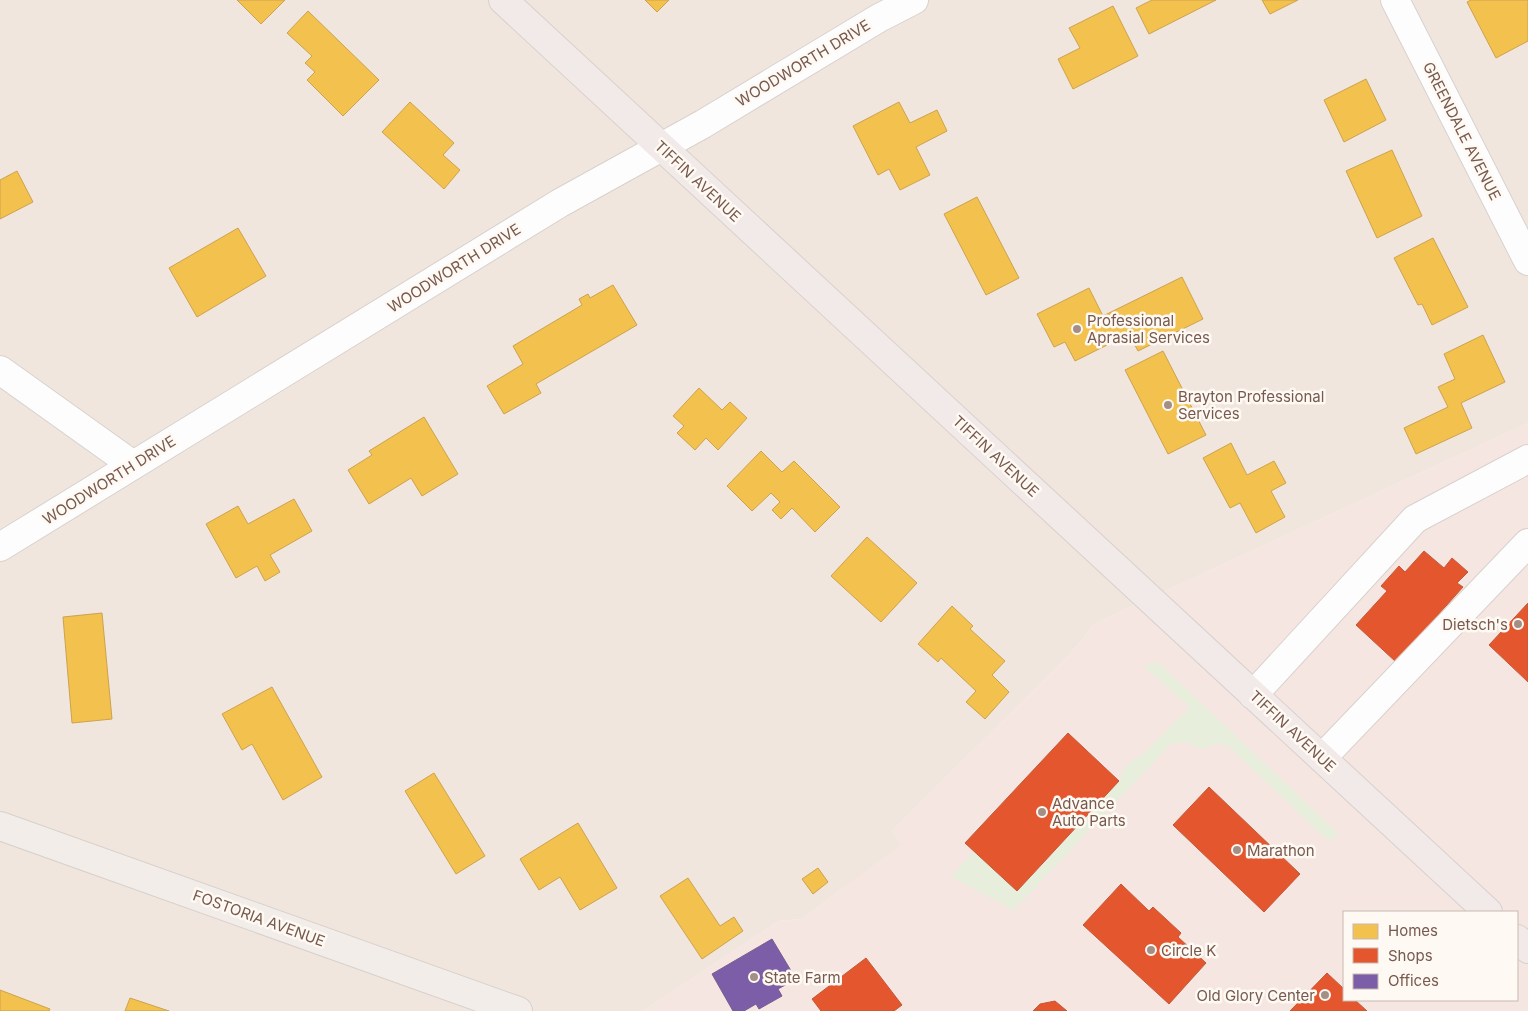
<svg xmlns="http://www.w3.org/2000/svg" width="1528" height="1011" font-family="Inter,sans-serif">
  <rect width="100%" height="100%" fill="#f8f4f0"/>
  <path fill="#f0e6de" d="M0,0H1528V423L1094,624L1072,652L892,831L902,845L801,919L779,921L643,1011H0Z"/>
  <path fill="#f5e6e2" fill-rule="evenodd" d="M1528,423V1011H643L779,921L801,919L901,845L892,831L1072,652L1094,624ZM1344,912H1517V1000H1344Z"/>
  <path fill="#e8eedc" d="M1158,662L1339,834L1331,840L1326,839L1228,746L1217,743L1209,747L1200,749C1189,743 1184,740 1171,744L1013,911L1001,903L951,877L974,851L1017,890L1119,781C1120,772 1132,758 1141,756L1190,707L1143,666Z"/>
  <path fill="#f2c14e" stroke="#cda24e" d="M237,0H285L261,24Z
    M645,0H669L657,12Z
    M1152,0H1216L1149,34L1136,8Z
    M1262,0H1298L1270,14Z
    M1471,0H1528V41L1496,58L1467,2Z
    M1113,6L1138,56L1073,89L1058,59L1080,48L1069,28Z
    M308,11L379,80L343,116L307,80L315,72L305,63L312,56L287,33Z
    M1366,79L1386,120L1344,142L1324,100Z
    M410,102L454,143L443,155L460,170L444,189L382,132Z
    M899,102L910,123L937,110L947,131L916,147L930,175L900,190L889,169L878,175L853,126Z
    M1392,150L1422,216L1377,238L1346,171Z
    M17,171L33,202L0,219V180Z
    M977,197L1019,278L986,295L944,214Z
    M238,228L266,276L197,317L169,268Z
    M1433,238L1468,307L1432,325L1422,304L1418,305L1394,258Z
    M1182,277L1203,319L1138,351L1129,334L1075,361L1065,342L1054,347L1037,314L1089,288L1103,316Z
    M613,285L637,325L536,384L541,393L504,414L487,386L523,364L513,346L582,305L579,299L588,294L590,298Z
    M1483,335L1505,382L1461,403L1472,428L1416,454L1404,428L1448,407L1438,387L1455,379L1444,354Z
    M1163,351L1206,435L1168,454L1125,370Z
    M699,388L722,410L730,402L747,418L718,450L706,438L695,450L677,433L684,426L673,416Z
    M424,417L458,474L422,496L411,478L369,504L348,470L372,455L369,451Z
    M1231,443L1247,475L1274,461L1286,483L1271,491L1285,517L1256,533L1240,503L1230,508L1203,458Z
    M761,451L782,472L794,461L840,507L815,532L792,508L781,519L772,510L780,502L771,493L752,511L727,486Z
    M294,499L312,531L270,555L280,572L265,581L257,566L236,578L206,524L238,506L248,524Z
    M867,537L917,583L881,622L831,576Z
    M952,606L973,626L970,629L1005,661L992,675L1009,692L985,719L966,702L976,691L941,658L938,662L918,644Z
    M102,613L112,719L72,723L63,617Z
    M272,687L322,777L283,800L252,744L242,750L222,714Z
    M434,773L485,856L456,874L405,791Z
    M578,823L617,888L580,910L560,877L539,890L520,859Z
    M818,868L828,882L813,894L802,879Z
    M688,878L720,926L734,917L743,931L702,959L660,896Z
    M0,990L50,1009L49,1011H0Z
    M130,998L169,1011H125Z"/>
  <path fill="#e4572e" stroke="#c35838" d="M1424,551L1444,568L1452,558L1468,572L1457,583L1463,587L1396,662L1356,625L1387,591L1381,586L1399,566L1405,572Z
    M1528,603V682L1489,645Z
    M1068,733L1119,781L1017,891L965,843Z
    M1209,787L1300,874L1264,912L1173,825Z
    M1121,884L1149,911L1153,907L1181,933L1178,937L1206,963L1169,1004L1083,925Z
    M866,958L902,1005L894,1011H821L812,999Z
    M1327,973L1344,989V1000H1355L1367,1011H1290Z
    M1055,1001L1067,1011H1033L1040,1004Z"/>
  <path fill="#7b5ea7" stroke="#7a5c8d" d="M772,939L796,979L778,989L782,996L759,1009L756,1004L744,1011H733L712,974Z"/>
  <g fill="none" stroke-linecap="round" stroke-linejoin="round">
    <g stroke="#d8d1cd" stroke-width="30">
      <path id="minor" d="M1395,0L1528,261
        M0,370L133,465
        M0,547L560,203L703,124L879,18L914,0
        M1253,695L1415,519L1528,459
        M1322,758L1528,543"/>
    </g>
    <g stroke="#d9d0cc" stroke-width="30">
      <path id="major" d="M0,826L518,1011"/>
    </g>
    <g stroke="#d9d0cc" stroke-width="30">
      <path id="highway" d="M503,0L1488,912
        M1517,939L1528,949"/>
    </g>
    <use href="#minor" stroke="#fefdfd" stroke-width="28"/>
    <use href="#major" stroke="#f2ede8" stroke-width="28"/>
    <use href="#highway" stroke="#f1eae8" stroke-width="28"/>
  </g>
  <g fill="#a48f87" stroke="#fef9f3" stroke-width="2">
    <circle cx="1077" cy="329" r="5"/>
    <circle cx="1168" cy="405" r="5"/>
    <circle cx="1518" cy="624" r="5"/>
    <circle cx="1042" cy="812" r="5"/>
    <circle cx="1237" cy="850" r="5"/>
    <circle cx="1151" cy="950" r="5"/>
    <circle cx="754" cy="977" r="5"/>
    <circle cx="1325" cy="995" r="5"/>
  </g>
  <g text-anchor="middle" dominant-baseline="central" stroke-width="5" stroke-linejoin="round" paint-order="stroke">
    <g font-size="15" fill="#77594f" stroke="#fef9f3">
      <text transform="translate(803 63) rotate(-31)">WOODWORTH DRIVE</text>
      <text transform="translate(1462 131) rotate(63)">GREENDALE AVENUE</text>
      <text transform="translate(698 181) rotate(43)">TIFFIN AVENUE</text>
      <text transform="translate(454 268) rotate(-32)">WOODWORTH DRIVE</text>
      <text transform="translate(996 456) rotate(43)">TIFFIN AVENUE</text>
      <text transform="translate(109 480) rotate(-32)">WOODWORTH DRIVE</text>
      <text transform="translate(1293 731) rotate(43)">TIFFIN AVENUE</text>
      <text transform="translate(259 918) rotate(20)">FOSTORIA AVENUE</text>
    </g>
    <g font-size="15" fill="#77594f" stroke="#fef9f3" text-anchor="start">
      <text x="1087" y="320">Professional<tspan x="1087" dy="17">Aprasial Services</tspan></text>
      <text x="1178" y="396">Brayton Professional<tspan x="1178" dy="17">Services</tspan></text>
      <text x="1508" y="624" text-anchor="end">Dietsch's</text>
      <text x="1052" y="803">Advance<tspan x="1052" dy="17">Auto Parts</tspan></text>
      <text x="1247" y="850">Marathon</text>
      <text x="1161" y="950">Circle K</text>
      <text x="764" y="977">State Farm</text>
      <text x="1315" y="995" text-anchor="end">Old Glory Center</text>
    </g>
  </g>
  <rect x="1343" y="911" width="175" height="90" fill="#fef9f3" stroke="#c8b9b1"/>
  <rect x="1353" y="924" width="25" height="15" fill="#f2c14e" stroke="#c8b9b1"/>
  <text x="1388" y="936" font-size="15" fill="#77594f">Homes</text>
  <rect x="1353" y="948" width="25" height="15" fill="#e4572e" stroke="#c8b9b1"/>
  <text x="1388" y="961" font-size="15" fill="#77594f">Shops</text>
  <rect x="1353" y="974" width="25" height="15" fill="#7b5ea7" stroke="#c8b9b1"/>
  <text x="1388" y="986" font-size="15" fill="#77594f">Offices</text>
</svg>
